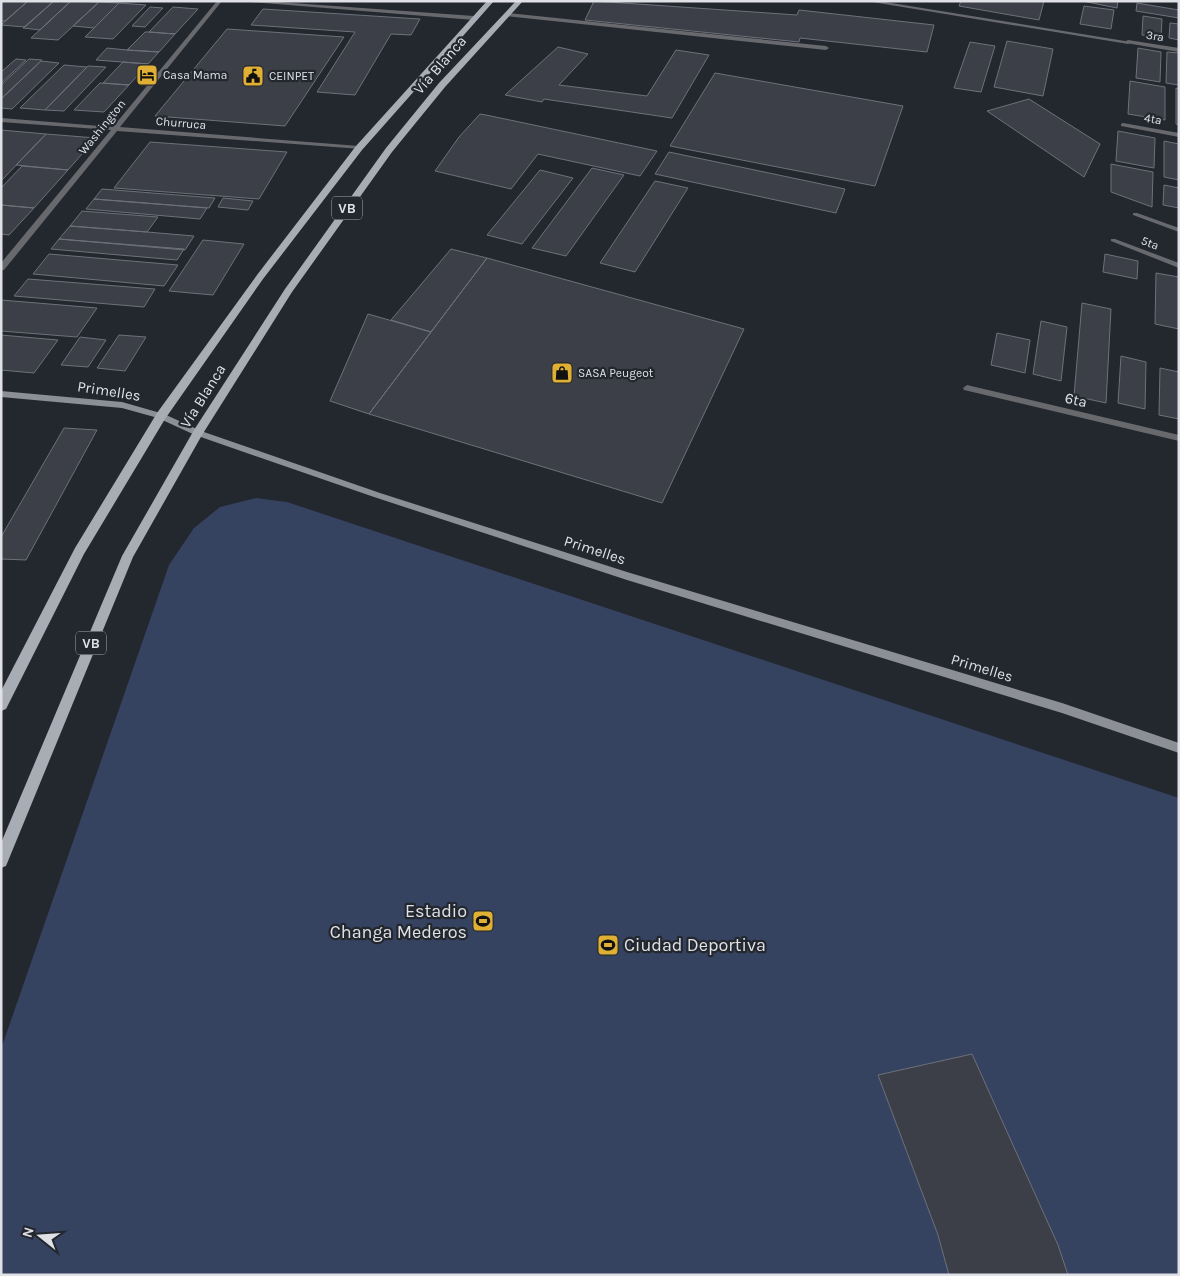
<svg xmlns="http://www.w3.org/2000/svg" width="1180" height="1276" font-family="Karla,sans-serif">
  <rect width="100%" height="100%" fill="#23272e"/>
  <path fill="#354260" d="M256,498L287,502L1179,798V1275H1V1049L169,565L194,528L220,507Z"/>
  <path fill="#3c3f47" stroke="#6d7179" d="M1,1H28L5,21H1Z
    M28,1H54L25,27L1,25Z
    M54,1H71L40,30L23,28Z
    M71,1L99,2L58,40L31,38Z
    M594,1L797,15L799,10L934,25L927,52L800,38L799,42L585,20Z
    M961,1H1044L1039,20L959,6Z
    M1082,1H1118L1117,8Z
    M99,2L119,3L94,28L73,26Z
    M119,3L146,5L113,39L85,37Z
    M1137,3L1179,10V18L1136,11Z
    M1084,6L1114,10L1111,29L1080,24Z
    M150,7L163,8L145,27L132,26Z
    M173,7L198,9L175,34L149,32Z
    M263,9L420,19L411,35L391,34L355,95L317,92L355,32L251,25Z
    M1143,16L1162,19L1161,38L1142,35Z
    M1170,23L1179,24V40L1169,38Z
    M227,29L344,37L285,126L155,116Z
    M145,32H149L175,34L159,52L127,50Z
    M1007,41L1053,49L1043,96L994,87Z
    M970,42L995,46L981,92L954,88Z
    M558,47L588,54L559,85L647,96L676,50L709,55L672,118L544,99L542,102L505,95Z
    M107,48L127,50L159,52L148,64L96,60Z
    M1138,48L1161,52L1160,82L1136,78Z
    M1167,52L1179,53V85L1166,83Z
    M16,59L26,60L1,83V72Z
    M29,59L42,60L1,99V85Z
    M41,61L59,63L12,109L1,108V99Z
    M123,62L148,64L129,85L103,83Z
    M64,65L87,67L45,110L20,108Z
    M88,66L106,67L64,111L45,110Z
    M715,73L903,106L875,186L670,146Z
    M1130,81L1165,87V120L1128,114Z
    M100,83L129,85L104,112L74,110Z
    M1176,88L1179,89V125L1176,124Z
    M1029,99L1100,144L1084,177L987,111Z
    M480,114L486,115L657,151L640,176L538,154L511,189L435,171L459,137Z
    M1,130L46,134L1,181Z
    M1118,131L1155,138L1154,168L1116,161Z
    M46,134L96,138L68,170L16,165Z
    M1164,141L1179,144V180L1164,177Z
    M150,142L287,152L259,199L114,188Z
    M669,152L845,189L836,213L655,174Z
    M1111,164L1153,172L1152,207L1111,192Z
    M22,166L68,170L34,208L1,205V188Z
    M592,168L624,175L566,256L532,248Z
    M540,170L573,178L522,244L487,235Z
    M655,181L688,188L635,272L600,263Z
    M1164,185L1179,188V208L1163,205Z
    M102,189L215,198L209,208L94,199Z
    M223,198L253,201L248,210L218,207Z
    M94,199L207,208L200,219L86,209Z
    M1,205L34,208L9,235L1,234Z
    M82,211L158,217L147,232L70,226Z
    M70,226L147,232L194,236L185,250L59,239Z
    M59,239L184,249L177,260L51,249Z
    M203,240L244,244L213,295L169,291Z
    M451,249L487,258L431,332L391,320Z
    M49,254L178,265L164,286L33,274Z
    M1105,254L1138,261L1137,279L1103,272Z
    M487,258L744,329L662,503L369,414Z
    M1156,273L1179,277V329L1155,324Z
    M28,279L155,289L144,307L14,296Z
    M1,300L97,308L77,337L1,331Z
    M1082,303L1111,309L1106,403L1074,396Z
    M368,314L431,332L369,414L330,401Z
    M1041,321L1067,327L1061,381L1033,374Z
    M997,333L1030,340L1025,373L991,365Z
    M1,335L58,340L34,373L1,370Z
    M119,335L146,337L125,371L97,368Z
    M80,337L106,340L88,367L61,365Z
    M1121,356L1146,362L1145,409L1118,403Z
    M1160,368L1179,372V419L1159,415Z
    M64,428L97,430L26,560L1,559V537Z
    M972,1054L1058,1245L1068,1275H949L938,1235L878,1075Z"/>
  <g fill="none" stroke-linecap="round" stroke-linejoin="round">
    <path fill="#67696d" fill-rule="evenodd" d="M866,1H879L1131,42L1128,44Z
      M507,13L826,46L829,48L826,50L505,16L504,15Z
      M1133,213H1137L1179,228V232L1133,215Z
      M1111,239H1115L1179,263V268L1111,241Z"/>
    <path fill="#67696d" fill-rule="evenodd" d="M217,1H222L120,127L359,146L362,148L361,149L117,131L4,270H1V263L111,130L1,122V118L113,127Z
      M238,1H265L474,16L477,18L474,20Z
      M1128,40L1179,48V52L1126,43V41Z
      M1123,123L1179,133V137L1121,126V124Z
      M967,385L1179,435V441L964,390L963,388Z"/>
    <path fill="#8c8f95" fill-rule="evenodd" d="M1,391L122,402L164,414L201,431L380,493L627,572L1062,703L1179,743V753L1062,713L627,580L374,497L195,435L158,418L122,408L1,397Z"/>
    <path fill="#a8acb4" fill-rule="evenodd" d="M487,1H494L362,150L263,279L165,419L84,554L6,709L1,711V691L75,548L157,413L257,275L356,146Z
      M516,1H523L445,87L392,152L292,292L202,435L133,557L6,866L1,868V843L122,556L194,430L285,289L386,148L439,83Z"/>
  </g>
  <defs>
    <g id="hotel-square" transform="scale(1.125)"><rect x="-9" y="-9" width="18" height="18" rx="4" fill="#e0b034" stroke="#23272e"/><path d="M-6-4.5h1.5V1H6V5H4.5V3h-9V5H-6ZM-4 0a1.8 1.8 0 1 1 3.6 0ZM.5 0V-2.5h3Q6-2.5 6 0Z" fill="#111"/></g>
    <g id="civic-square" transform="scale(1.125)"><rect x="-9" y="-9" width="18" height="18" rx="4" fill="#e0b034" stroke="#23272e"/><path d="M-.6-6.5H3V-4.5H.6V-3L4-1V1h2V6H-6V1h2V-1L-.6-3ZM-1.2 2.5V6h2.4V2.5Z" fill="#111"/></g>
    <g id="shop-square" transform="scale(1.125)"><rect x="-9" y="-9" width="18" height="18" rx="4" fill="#e0b034" stroke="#23272e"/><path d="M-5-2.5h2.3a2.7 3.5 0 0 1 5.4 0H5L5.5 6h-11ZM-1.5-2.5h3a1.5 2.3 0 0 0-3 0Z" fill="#111"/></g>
    <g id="stadium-square" transform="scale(1.125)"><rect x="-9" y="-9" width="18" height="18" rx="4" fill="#e0b034" stroke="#23272e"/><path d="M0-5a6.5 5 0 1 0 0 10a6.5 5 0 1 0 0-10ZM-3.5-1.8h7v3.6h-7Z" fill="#111"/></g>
  </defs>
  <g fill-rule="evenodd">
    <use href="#hotel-square" x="147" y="75"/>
    <use href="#civic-square" x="253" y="76"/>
    <use href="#shop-square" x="562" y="373"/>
    <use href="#stadium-square" x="483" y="921"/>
    <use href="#stadium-square" x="608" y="945"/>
  </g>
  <g text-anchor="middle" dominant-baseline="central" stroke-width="4.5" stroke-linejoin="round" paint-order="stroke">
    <g font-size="12" fill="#dfe1e6" stroke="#23272e">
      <text transform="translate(1155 36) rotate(9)">3ra</text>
      <text transform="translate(1153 119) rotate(10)">4ta</text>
      <text transform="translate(181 123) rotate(5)">Churruca</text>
      <text transform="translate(102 127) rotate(-51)">Washington</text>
      <text transform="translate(1150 243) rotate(21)">5ta</text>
    </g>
    <g font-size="12" fill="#dfe1e6" stroke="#23272e" text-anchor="start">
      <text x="163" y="75">Casa Mama</text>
      <text x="269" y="76">CEINPET</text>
      <text x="578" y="373">SASA Peugeot</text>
    </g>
    <g fill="#23272e" stroke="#a7a9af" stroke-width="1">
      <rect x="332" y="196.5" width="30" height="23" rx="4"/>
      <rect x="76" y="631.5" width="30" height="23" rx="4"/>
    </g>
    <g font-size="14" font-weight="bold" fill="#dfe1e6">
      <text x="347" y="208">VB</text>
      <text x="91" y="643">VB</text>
    </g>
    <g font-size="15" fill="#dfe1e6" stroke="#23272e">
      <text transform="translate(440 65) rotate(-49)">Vía Blanca</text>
      <text transform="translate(109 391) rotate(9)">Primelles</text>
      <text transform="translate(203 396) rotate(-58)">Vía Blanca</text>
      <text transform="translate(1076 400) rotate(13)">6ta</text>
      <text transform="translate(595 550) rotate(18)">Primelles</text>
      <text transform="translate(982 668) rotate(17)">Primelles</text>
    </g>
    <g font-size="18" fill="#dfe1e6" stroke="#23272e" text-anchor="end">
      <text x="467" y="911">Estadio<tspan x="467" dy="21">Changa Mederos</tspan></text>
      <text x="624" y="945" text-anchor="start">Ciudad Deportiva</text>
    </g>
  </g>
  <rect width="1180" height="1276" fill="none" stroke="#dfe1e6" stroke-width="5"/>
  <g transform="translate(40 1236) rotate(287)" stroke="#23272e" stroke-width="4" paint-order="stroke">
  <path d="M0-4L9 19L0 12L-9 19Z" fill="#dfe1e6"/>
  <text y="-8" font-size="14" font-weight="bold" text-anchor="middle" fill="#dfe1e6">N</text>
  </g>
</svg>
